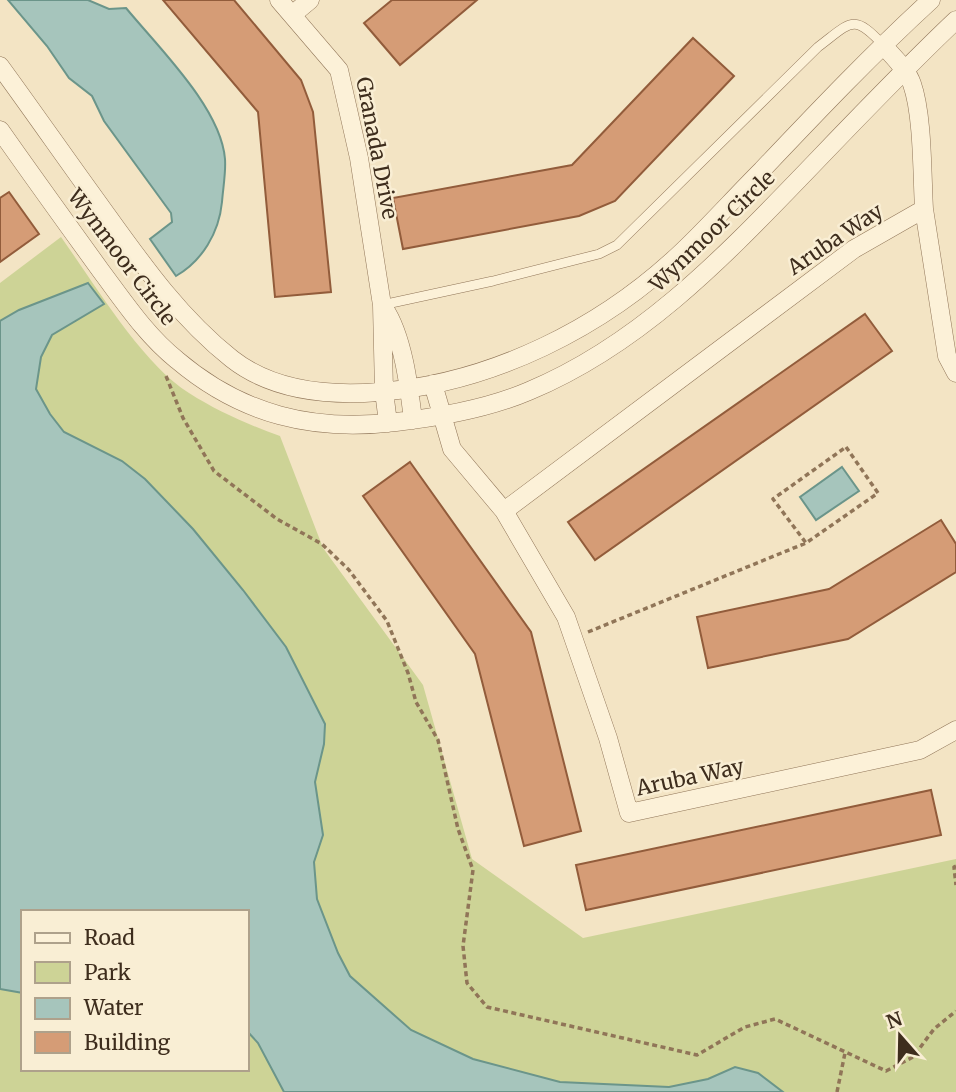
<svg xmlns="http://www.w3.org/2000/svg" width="956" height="1092" font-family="Merriweather,serif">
  <rect width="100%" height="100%" fill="#f3e4c4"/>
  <path fill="#cdd396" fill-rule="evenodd" d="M61,237C94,283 142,364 189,393C217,411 249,425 280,436L323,548L423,685L472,859L583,938L956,859V1092H0V283ZM23,912H247V1069H23Z"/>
  <path fill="#a6c5bc" stroke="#6b958a" stroke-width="2" d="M8,0H88L109,9L126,8C158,47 221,108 225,159C226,173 223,188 222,202C219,233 202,261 176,276L150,239L172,222L171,213L104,121L92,96L69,78L47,46Z
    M88,283L104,304L52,335L41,357L36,389L50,414L64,432L122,461L145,479L193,529L243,590L286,647L325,724L324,744L315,782L323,835L314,862L317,899L338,953L350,976L411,1030L473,1059L560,1082L669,1087L708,1079L735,1067L758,1073L783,1092H284L258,1043L247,1031V912H23V993L0,989V321L19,310Z
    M842,467L859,491L816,520L800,497Z"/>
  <path fill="#d59c76" stroke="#925c3b" stroke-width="2" d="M163,0H234L301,80L313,112L331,292L275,297L258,112Z
    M392,0H477L400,65L364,23Z
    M693,38L734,76L615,201L579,216L403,249L393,198L572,165Z
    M9,192L39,234L0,262V198Z
    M865,314L892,351L595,560L568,522Z
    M410,462L531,632L581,831L524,846L475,654L363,496Z
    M941,520L956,544V572L848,639L708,668L697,617L829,589Z
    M931,790L941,835L586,910L576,865Z"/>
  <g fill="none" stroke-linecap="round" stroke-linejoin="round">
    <g stroke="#907558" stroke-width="10">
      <path id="lane" d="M382,305L493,281L599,254L617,245L818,47C850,23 853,12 883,45"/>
    </g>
    <g stroke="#907558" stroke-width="19">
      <path id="street" d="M279,0L339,70L359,158L382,305L384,391L388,423
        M292,15L310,0
        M0,66C35,114 69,163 104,211C142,264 180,318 232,359C273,391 329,396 379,392C492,383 603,328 685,249C711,224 736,196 762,170C817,112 872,54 931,0
        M0,130C33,177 67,224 101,271C125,303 146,335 177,360C242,415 313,432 396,422C441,417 487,409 529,391C637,346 719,262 799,179C851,125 902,71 956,20
        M924,209L947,356L956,373
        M384,308C403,336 409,386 413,420
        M433,384L452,449L504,511L566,617L608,738L629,813L920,750L956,730
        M504,511L854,249L924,209C922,175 923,115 912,84C907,69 893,57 883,45"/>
    </g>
    <path stroke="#907558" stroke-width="3.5" stroke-dasharray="5 3.5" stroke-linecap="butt" d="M166,376L183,418L214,471L277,519L322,544L349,570L387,621L408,673L416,702L438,740L458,829L473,870L463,946L467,983L487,1007L697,1055L745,1027L775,1019L886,1071L913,1057L934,1029L956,1011
      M846,447L878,493L806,543L773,499Z
      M588,632L806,543
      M956,866L954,867L956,885
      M837,1092L845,1053"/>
    <use href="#lane" stroke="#fcf1d8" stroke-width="9"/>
    <use href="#street" stroke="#fcf1d8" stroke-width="18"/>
  </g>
  <g text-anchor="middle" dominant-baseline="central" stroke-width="5" stroke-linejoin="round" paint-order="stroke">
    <g font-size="21" fill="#3e2d1d" stroke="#f9eed4">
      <text transform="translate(377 148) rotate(79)">Granada Drive</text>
      <text transform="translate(712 231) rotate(-44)">Wynmoor Circle</text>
      <text transform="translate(835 239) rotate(-34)">Aruba Way</text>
      <text transform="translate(122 257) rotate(53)">Wynmoor Circle</text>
      <text transform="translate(690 777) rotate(-12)">Aruba Way</text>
    </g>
  </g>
  <rect x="21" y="910" width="228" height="161" fill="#f9eed4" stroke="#aea18b" stroke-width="2"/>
  <rect x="35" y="933" width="35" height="10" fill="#fcf1d8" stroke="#aea18b" stroke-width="2"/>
  <text x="84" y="945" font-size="21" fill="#3e2d1d">Road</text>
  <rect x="35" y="962" width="35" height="21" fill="#cdd396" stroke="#aea18b" stroke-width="2"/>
  <text x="84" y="980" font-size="21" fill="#3e2d1d">Park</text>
  <rect x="35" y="998" width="35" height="21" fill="#a6c5bc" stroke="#aea18b" stroke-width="2"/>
  <text x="84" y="1015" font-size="21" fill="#3e2d1d">Water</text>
  <rect x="35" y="1032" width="35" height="21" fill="#d59c76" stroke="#aea18b" stroke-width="2"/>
  <text x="84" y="1050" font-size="21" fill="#3e2d1d">Building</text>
  <g transform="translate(900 1036) rotate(340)" stroke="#f9eed4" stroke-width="5" paint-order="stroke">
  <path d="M0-5L12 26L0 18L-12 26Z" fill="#3e2d1d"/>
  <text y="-10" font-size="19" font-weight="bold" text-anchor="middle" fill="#3e2d1d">N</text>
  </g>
</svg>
